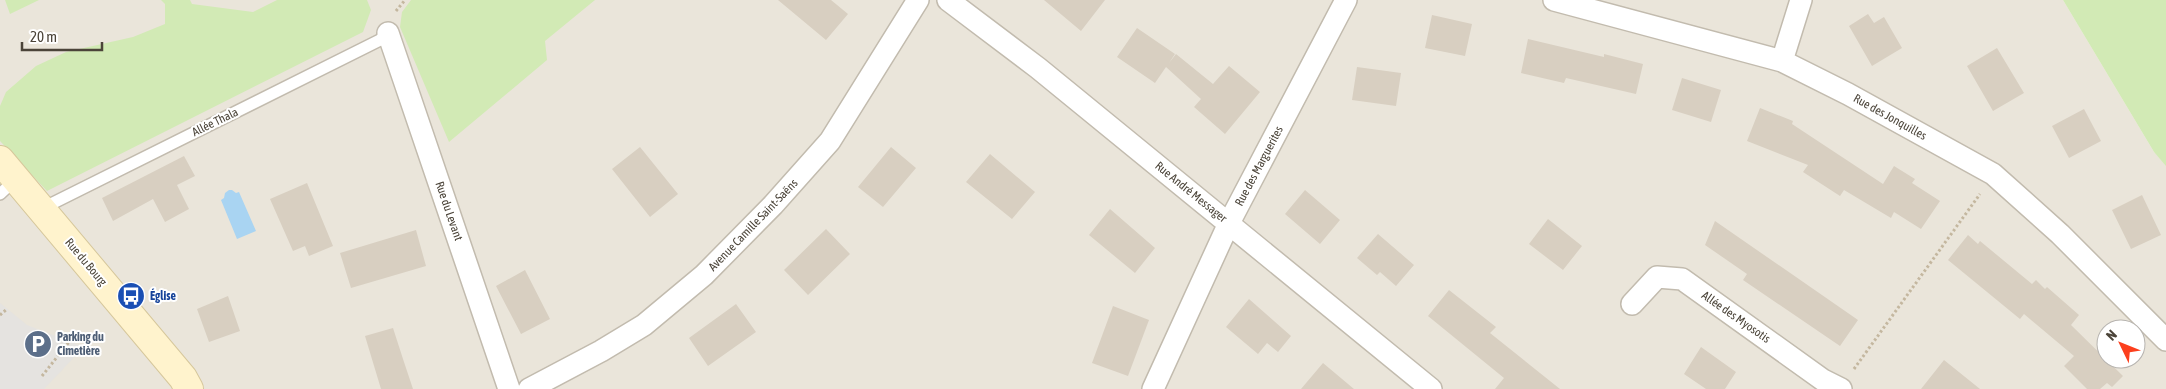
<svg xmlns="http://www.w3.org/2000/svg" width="2166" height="389" font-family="'Asap Condensed',sans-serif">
  <rect width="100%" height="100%" fill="#f6f3ec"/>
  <path fill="#eae5da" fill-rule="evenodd" d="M0,0H2063L2154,152L2166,165V389H0ZM2106,329H2136V359H2106Z"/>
  <path fill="#d2eab5" d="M5,0H39L10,14Z
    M161,0H190L192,4L253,12L277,0H367L371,10L363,32L47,191L0,141V106L6,92L36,66L66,52L133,37L165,24V4Z
    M411,0H595L545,41L547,60L449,142L400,27L402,12Z
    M2063,0H2166V166L2154,152Z"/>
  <path fill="#e5e3e0" d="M0,303L27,325L84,347L44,389H0Z"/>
  <path fill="#a9d4f2" d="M229,190H232L236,193L239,192L256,231L237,239L221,200L224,198L225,193Z"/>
  <path fill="#d8cfc1" d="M778,0H831L848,14L826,40Z
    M1044,0H1105L1081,31Z
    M1868,14L1874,23L1884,17L1902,48L1872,66L1849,26Z
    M1432,15L1472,24L1465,56L1425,48Z
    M1137,28L1175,54L1169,63L1176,54L1213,84L1229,66L1260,92L1225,134L1194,107L1201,99L1166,67L1155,83L1117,57Z
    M1528,39L1604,57V54L1643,64L1636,94L1566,78L1564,83L1521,73Z
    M1997,48L2024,93L1993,111L1967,66Z
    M1357,67L1401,73L1396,106L1352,100Z
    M1682,78L1721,90L1711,122L1672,110Z
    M1760,108L1793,121L1792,124L1883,184L1894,166L1915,179L1912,183L1940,201L1921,229L1894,212L1891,218L1844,190L1840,196L1803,172L1808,165L1747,141Z
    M2084,109L2101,141L2069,158L2052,126Z
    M640,147L678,194L650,217L612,169Z
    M891,147L916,168L883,207L858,187Z
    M990,154L1035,192L1012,219L966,182Z
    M184,156L195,176L177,185L189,209L165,222L153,199L113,221L102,198Z
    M307,183L333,246L309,256L305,246L293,251L270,199Z
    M1305,190L1340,220L1320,244L1285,214Z
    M2142,195L2161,235L2131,249L2112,210Z
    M1110,209L1155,248L1135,273L1089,235Z
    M1548,219L1582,246L1563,270L1529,244Z
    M1715,221L1858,320L1840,346L1743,280L1747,274L1705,245Z
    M826,229L850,254L808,295L784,270Z
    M416,230L426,266L351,288L340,253Z
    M1378,234L1414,265L1396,286L1380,272L1377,275L1357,258Z
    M1968,235L1978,244L1980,241L2032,284L2036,280L2045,289L2047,287L2079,315L2071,325L2123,376L2112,387L2107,383L2100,389H2087L2064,366L2074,356L2024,314L2020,319L1948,260Z
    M525,270L550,319L521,334L496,286Z
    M1449,290L1496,327L1490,333L1560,389H1495L1504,378L1428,316Z
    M228,296L240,331L209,342L197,309Z
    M1249,299L1291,336L1278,352L1267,343L1258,354L1226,327Z
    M736,304L756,332L708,366L689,338Z
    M1113,306L1149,320L1128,376L1092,363Z
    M393,328L403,359L413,389H381L365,336Z
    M1701,347L1736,372L1725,389H1706L1684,374Z
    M1944,360L1980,389H1921Z
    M1323,363L1354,389H1301Z"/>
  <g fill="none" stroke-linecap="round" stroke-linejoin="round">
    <g stroke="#c2bbae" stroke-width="14">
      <path id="lane" d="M0,194L16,179
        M41,209L380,40L388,33"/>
    </g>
    <g stroke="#c2bbae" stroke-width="24">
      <path id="street" d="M948,0L1038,68L1431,389
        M1554,0L1782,61L1848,94L1993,174L2060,234L2166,340
        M388,33L509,389
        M1782,61L1801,0
        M1632,304L1657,277L1682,279L1823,380L1841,389
        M529,389L601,351L644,325L704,275L773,205L830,141L918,0
        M1153,389L1229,223L1346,0"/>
    </g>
    <g stroke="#d6c79b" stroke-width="30">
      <path id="secondary" d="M0,160L183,378L189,389"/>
    </g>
    <path stroke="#c4b79f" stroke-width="3" stroke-dasharray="2.5 2.5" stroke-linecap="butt" d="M396,11L405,0
      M0,315L7,309
      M1854,369L1980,194
      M42,376L69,342"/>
    <use href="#lane" stroke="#fff" stroke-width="11"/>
    <use href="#street" stroke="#fff" stroke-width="21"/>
    <use href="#secondary" stroke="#fff3cd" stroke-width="28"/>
  </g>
  <defs>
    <g id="bus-disc" transform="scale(1.4375)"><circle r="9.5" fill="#1a4fb4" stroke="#fff"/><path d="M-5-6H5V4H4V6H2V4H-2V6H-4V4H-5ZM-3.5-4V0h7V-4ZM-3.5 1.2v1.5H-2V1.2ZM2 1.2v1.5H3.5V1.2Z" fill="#fff"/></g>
    <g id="parking-disc" transform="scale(1.4375)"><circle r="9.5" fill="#5c6f8a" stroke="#fff"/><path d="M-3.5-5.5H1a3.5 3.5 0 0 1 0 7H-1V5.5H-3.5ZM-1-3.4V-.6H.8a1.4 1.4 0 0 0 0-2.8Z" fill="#fff"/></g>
  </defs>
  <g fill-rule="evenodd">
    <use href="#bus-disc" x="131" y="296"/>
    <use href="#parking-disc" x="38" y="344"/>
  </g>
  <g text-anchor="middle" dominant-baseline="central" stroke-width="4" stroke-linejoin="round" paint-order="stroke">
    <g font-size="12" fill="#4b4439" stroke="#fff">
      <text transform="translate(1890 117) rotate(29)">Rue des Jonquilles</text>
      <text transform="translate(215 122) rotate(-26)">Allée Thala</text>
      <text transform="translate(1259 166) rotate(-62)">Rue des Marguerites</text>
      <text transform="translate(1191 192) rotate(39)">Rue André Messager</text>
      <text transform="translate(449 211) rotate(71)">Rue du Levant</text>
      <text transform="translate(753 225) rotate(-46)">Avenue Camille Saint-Saëns</text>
      <text transform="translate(86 262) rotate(50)">Rue du Bourg</text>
      <text transform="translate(1736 317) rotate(35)">Allée des Myosotis</text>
    </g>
    <g font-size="12" font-weight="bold" fill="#164399" stroke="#fff" text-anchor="start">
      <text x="150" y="296">Église</text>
    </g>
    <g font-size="12" font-weight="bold" fill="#4e5e75" stroke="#fff" text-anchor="start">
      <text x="57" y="337">Parking du<tspan x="57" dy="14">Cimetière</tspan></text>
    </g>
  </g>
  <g transform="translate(2121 344) rotate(313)"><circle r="24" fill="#ffffff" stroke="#b7b4b0"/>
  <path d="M0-4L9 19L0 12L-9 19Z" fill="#fc3f1d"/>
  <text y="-8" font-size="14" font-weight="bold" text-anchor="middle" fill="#4b4439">N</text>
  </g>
  <path d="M22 42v8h80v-8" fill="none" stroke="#4b4439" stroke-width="2.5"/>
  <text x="30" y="42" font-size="15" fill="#4b4439" stroke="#ffffff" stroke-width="4" paint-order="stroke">20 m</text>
</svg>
